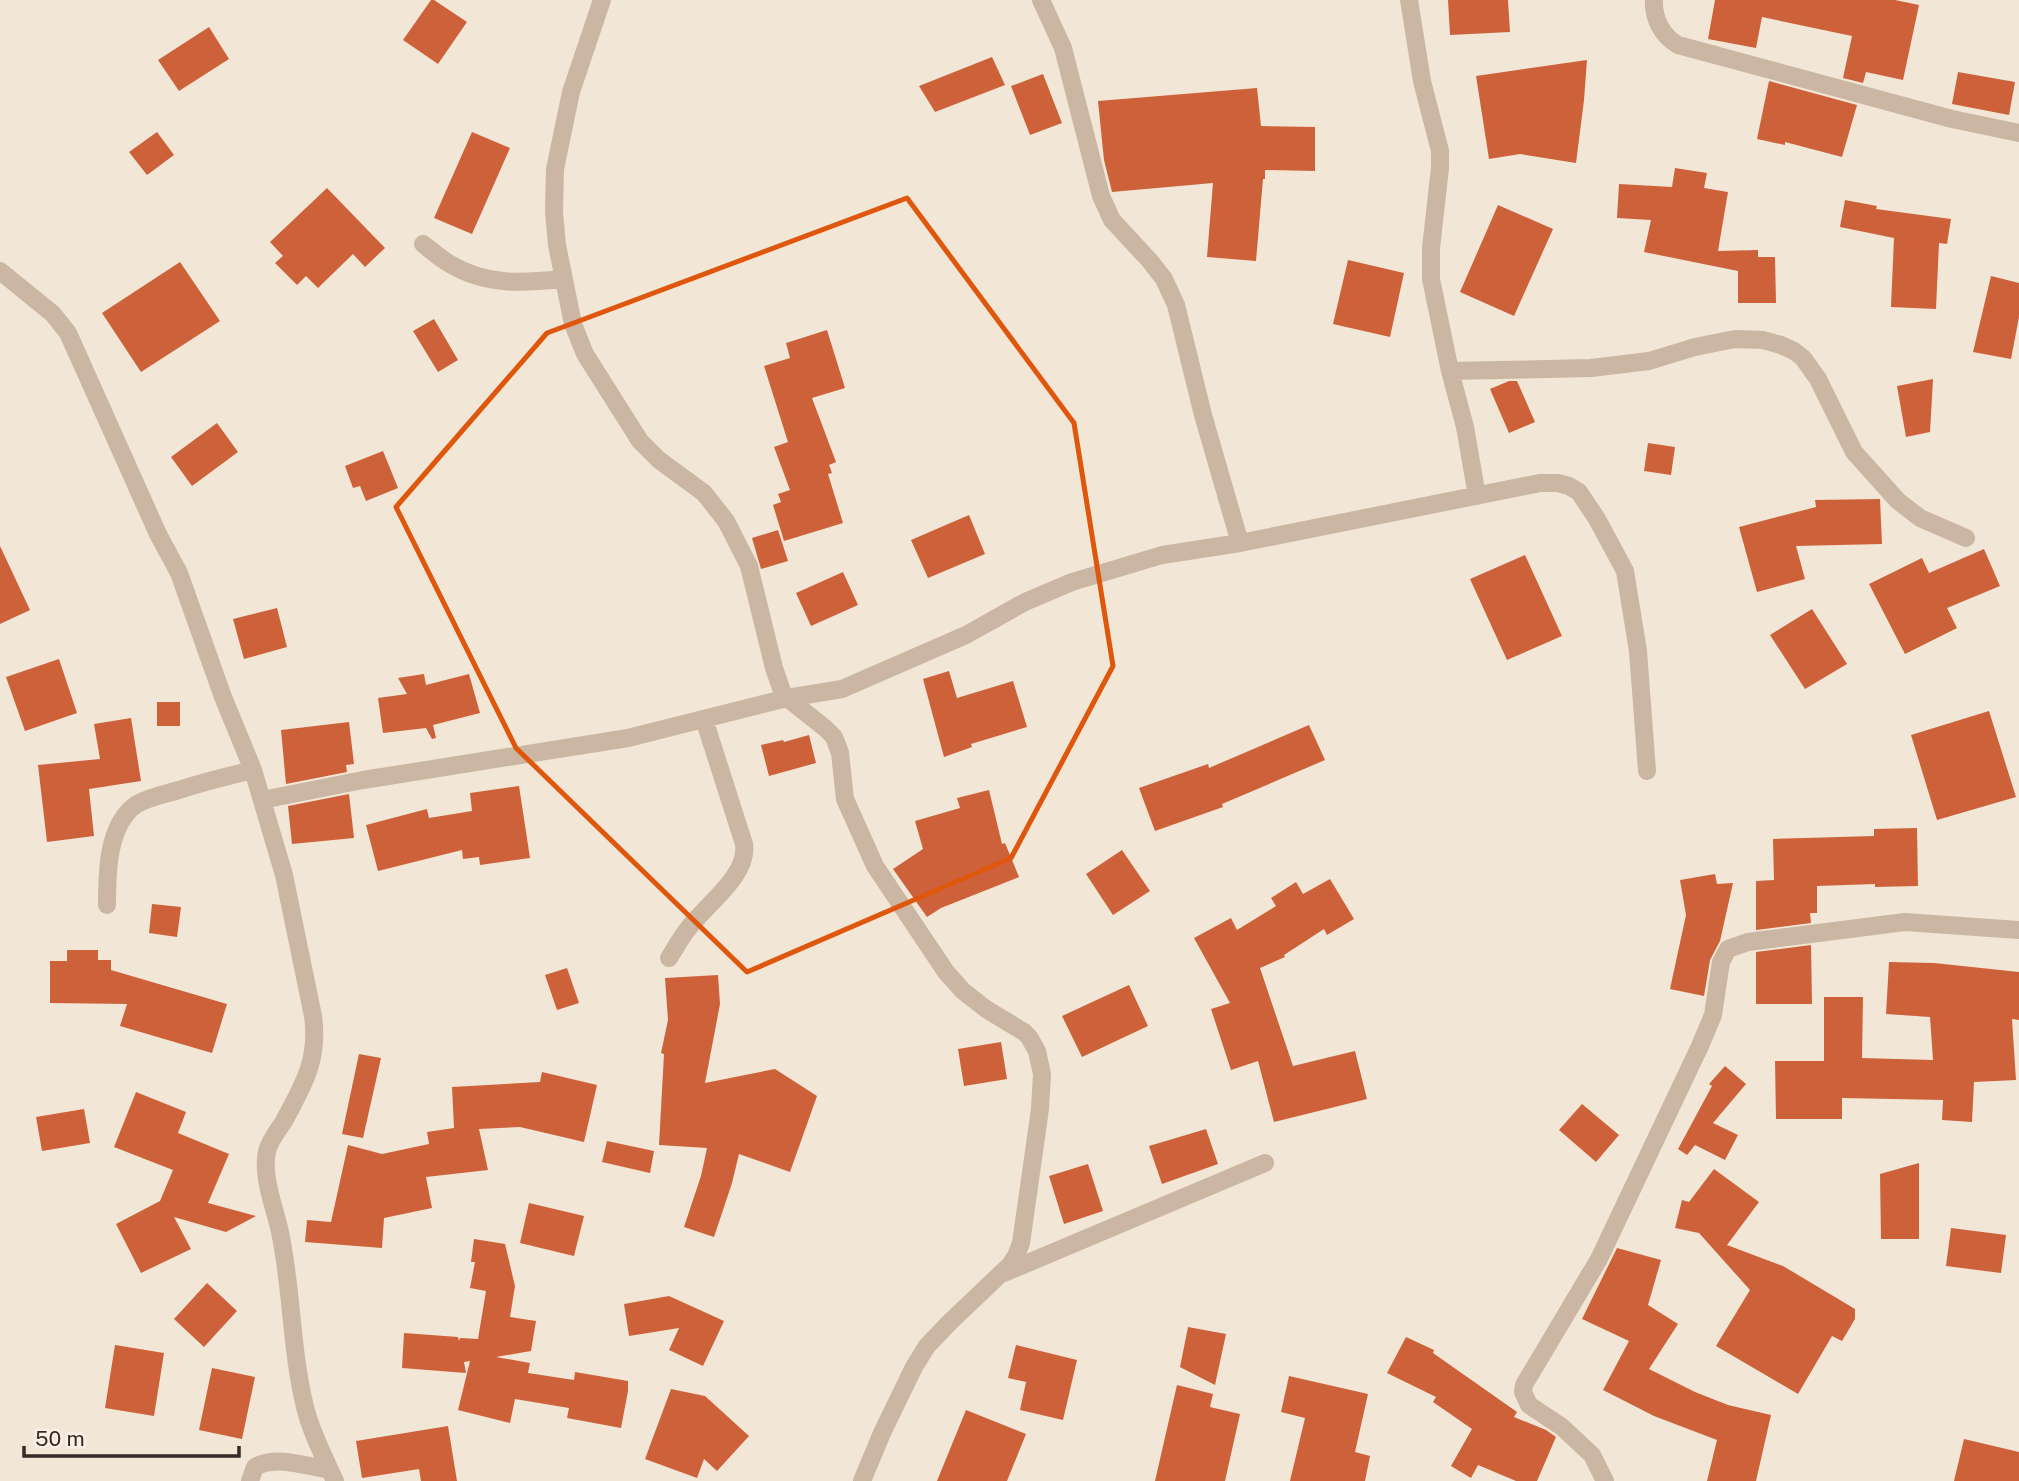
<svg xmlns="http://www.w3.org/2000/svg" width="2019" height="1481" font-family="'Public Sans',sans-serif">
  <rect width="100%" height="100%" fill="#f2e6d6"/>
  <path fill="#cd623a" d="M431,0H434L467,22L438,64L403,40Z
    M1448,0H1508L1510,32L1450,35Z
    M1715,0H1895L1919,5L1903,80L1866,72L1863,83L1843,78L1852,36L1762,17L1756,48L1708,39Z
    M209,27L229,59L179,91L158,60Z
    M992,57L1005,85L935,112L919,86Z
    M1587,60L1584,100L1576,163L1520,154L1489,159L1476,76Z
    M1958,72L2015,82L2009,115L1952,104Z
    M1043,74L1062,123L1030,135L1011,86Z
    M1769,81L1857,105L1842,157L1785,142V145L1757,139Z
    M1257,88L1261,126L1315,127V171L1265,170V179H1263L1256,261L1207,257L1213,183L1112,192L1104,160L1098,101Z
    M157,132L174,155L147,175L129,152Z
    M472,132L510,148L472,234L434,218Z
    M1675,168L1707,173L1704,188L1728,192L1718,251L1758,250V257H1775L1776,303H1738V271L1644,252L1651,220L1617,218L1619,184L1672,187Z
    M327,188L385,248L365,267L353,254L318,288L306,276L297,285L275,263L283,256L270,242Z
    M1845,200L1877,206L1876,209L1951,219L1947,244L1939,243L1936,309L1891,307L1894,238L1840,227Z
    M1498,205L1553,229L1514,316L1460,292Z
    M1348,260L1404,273L1390,337L1333,324Z
    M180,262L220,321L141,372L102,313Z
    M1991,276L2019,283V317L2011,359L1973,352Z
    M434,319L458,360L438,372L413,331Z
    M827,330L845,388L812,398L836,462L829,465L832,473L828,474L843,523L784,541L773,505L781,502L778,494L790,490L774,447L788,442L764,366L790,358L786,343Z
    M1933,379L1930,432L1906,437L1897,386Z
    M1509,381H1517L1535,422L1509,433L1490,389Z
    M217,423L238,452L192,486L171,457Z
    M1648,443L1675,447L1671,475L1644,471Z
    M383,451L398,488L366,501L360,486L353,488L345,466Z
    M1880,499L1882,544L1796,546L1805,579L1757,592L1739,527L1816,507L1815,500Z
    M969,515L985,554L928,578L911,540Z
    M778,530L788,561L761,569L752,538Z
    M0,546L30,610L0,624Z
    M1984,549L2000,586L1947,608L1957,628L1905,654L1869,584L1922,558L1929,573Z
    M1525,555L1562,636L1507,660L1470,579Z
    M843,572L858,605L811,626L796,593Z
    M277,608L287,647L244,659L233,619Z
    M1812,609L1847,664L1805,689L1770,635Z
    M59,659L77,713L25,731L6,677Z
    M949,671L957,698L1013,681L1027,727L971,744L972,747L944,757L923,679Z
    M424,674L426,685L469,674L480,713L433,725L436,738L432,739L426,728L383,733L378,698L407,694L398,678Z
    M157,702H180V726H157Z
    M1989,711L2016,797L1937,820L1911,735Z
    M131,718L141,781L89,789L94,836L47,842L38,765L100,759L94,724Z
    M349,722L354,764L346,765L347,772L286,784L281,730Z
    M1309,725L1325,760L1222,804L1223,807L1155,831L1139,788L1208,764L1209,768Z
    M809,735L816,763L769,776L761,745L783,740L784,742Z
    M519,786L530,858L480,865L479,857L463,859L462,850L378,871L366,825L427,809L429,818L472,811L470,793Z
    M989,790L1002,844L1005,843L1019,877L941,908L927,917L893,869L923,849L915,821L960,808L957,798Z
    M349,794L354,838L292,844L288,806Z
    M1917,828L1918,886L1875,887V884L1817,886V913H1810L1811,923L1756,930V881L1774,880L1773,839L1874,836V829Z
    M1122,850L1150,891L1113,915L1086,874Z
    M1715,874L1717,884L1733,883L1720,941L1710,960L1704,996L1670,989L1686,915L1680,880Z
    M1330,879L1354,919L1327,935L1324,929L1284,955L1285,957L1260,968L1293,1066L1355,1051L1367,1099L1274,1122L1258,1061L1231,1070L1211,1009L1230,1003L1194,938L1231,918L1237,930L1276,906L1271,898L1296,882L1303,894Z
    M152,904L181,907L177,937L149,933Z
    M1811,945L1812,1004H1756V952Z
    M67,950H98V960H111V970L227,1004L212,1053L120,1026L127,1004L50,1003V961H67Z
    M1889,962L1934,963L2019,972V1020L2012,1019L2016,1080L1974,1082L1972,1122L1942,1120L1943,1100L1842,1098V1119H1776L1775,1061H1824V997H1863L1862,1058L1933,1060L1930,1017L1886,1014Z
    M567,968L579,1003L557,1010L545,975Z
    M718,975L720,1004L705,1083L775,1069L817,1096L790,1172L739,1154L732,1183L714,1237L684,1227L701,1176L707,1148L659,1145L664,1054L661,1053L668,1020L665,978Z
    M1129,985L1148,1026L1082,1057L1062,1016Z
    M1001,1042L1007,1079L964,1086L958,1049Z
    M359,1054L381,1058L363,1138L342,1134Z
    M1725,1066L1746,1084L1713,1123L1738,1135L1725,1160L1695,1145L1687,1155L1678,1149L1712,1086L1709,1084Z
    M542,1072L597,1085L584,1142L520,1127L479,1129L488,1170L426,1177L432,1208L384,1218L382,1248L305,1242L307,1220L331,1222L348,1145L382,1154L429,1144L427,1132L454,1128L452,1087L540,1082Z
    M136,1092L186,1112L178,1133L229,1154L208,1203L256,1216L226,1232L174,1217L191,1249L141,1273L116,1224L160,1201L173,1170L114,1147Z
    M1582,1104L1619,1135L1596,1162L1559,1130Z
    M84,1109L90,1143L42,1151L36,1117Z
    M1206,1129L1218,1164L1162,1184L1149,1146Z
    M607,1141L654,1151L650,1173L602,1162Z
    M1919,1163V1239H1881L1880,1174Z
    M1088,1164L1103,1211L1064,1224L1049,1176Z
    M1714,1169L1759,1202L1727,1245L1783,1266L1855,1309V1319L1842,1341L1832,1336L1798,1394L1716,1346L1750,1290L1699,1233L1675,1228L1682,1200L1689,1202Z
    M529,1203L584,1216L574,1256L520,1243Z
    M1951,1228L2006,1235L2001,1273L1946,1266Z
    M474,1239L505,1244L515,1286L510,1317L536,1321L531,1351L496,1357L530,1363L528,1373L574,1380L575,1372L628,1381V1391L621,1428L567,1418L569,1408L515,1399L510,1423L458,1410L470,1361L464,1362L466,1373L402,1368L404,1333L458,1337L459,1341L460,1338L478,1339L486,1291L470,1288L475,1262H471Z
    M1617,1248L1661,1260L1648,1305L1678,1324L1649,1369L1695,1392L1728,1405L1771,1415L1756,1481H1707L1717,1440L1654,1416L1603,1390L1629,1341L1582,1319Z
    M207,1283L237,1311L204,1347L174,1319Z
    M669,1296L724,1321L703,1366L669,1350L679,1328L629,1336L624,1304Z
    M1188,1327L1226,1334L1215,1385L1180,1367Z
    M1406,1337L1434,1350L1433,1353L1517,1412L1514,1417L1546,1430L1556,1437L1537,1481H1516L1478,1465L1471,1478L1451,1466L1472,1429L1433,1402L1436,1397L1387,1373Z
    M115,1345L164,1353L154,1416L105,1408Z
    M1016,1345L1077,1360L1063,1420L1020,1410L1026,1382L1008,1378Z
    M212,1368L255,1377L242,1439L199,1430Z
    M1289,1376L1368,1394L1355,1452L1370,1456L1365,1481H1290L1305,1418L1281,1412Z
    M1177,1385L1213,1394L1210,1407L1240,1414L1225,1481H1155Z
    M671,1389L705,1396L749,1436L717,1471L704,1459L697,1478L645,1459Z
    M966,1410L1026,1434L1007,1481H937Z
    M448,1426L457,1481H421L419,1469L362,1478L356,1441Z
    M1964,1439L2019,1452V1481H1954Z"/>
  <g fill="none" stroke-linecap="round" stroke-linejoin="round">
    <path stroke="#cab6a2" stroke-width="18" d="M602,0L571,92L555,169L554,212L557,245L573,324L585,354L640,441L659,460L704,493L726,521L749,566L774,668L782,691L787,698L825,728L834,737L840,753L845,799L875,866L946,972L963,991L986,1009L1024,1032L1029,1037L1037,1051L1042,1074L1040,1109L1021,1243L1016,1256L1010,1265L950,1322L927,1346L914,1367L882,1433L862,1481
      M1041,0L1063,48L1101,196L1112,220L1150,261L1164,279L1176,305L1203,415L1240,543
      M1409,0L1422,81L1440,151V168L1431,248V279L1450,371L1465,427L1477,496
      M1654,0C1653,18 1662,36 1678,45L1952,119L2019,133
      M423,244C432,251 441,259 450,264C487,286 522,283 563,279
      M0,271L53,314L68,333L158,534L179,573L223,697L253,770L284,875L313,1016C319,1059 304,1084 284,1121C279,1129 271,1139 268,1148C260,1173 275,1208 280,1232C292,1289 291,1350 305,1407C311,1432 324,1457 335,1481
      M1450,371L1591,368L1649,361L1695,347L1735,339L1763,340L1781,345L1794,351L1803,358L1818,379L1854,452L1898,501L1920,518L1966,538
      M262,800L363,780L628,738L787,698L842,689L966,635L1025,602L1072,582L1162,555L1240,543L1540,483H1558L1569,486L1579,492L1597,519L1625,571L1638,651L1647,771
      M107,905C107,874 107,824 137,804C149,797 165,794 179,790C203,782 228,776 253,770
      M669,958C675,949 680,939 687,930C704,906 749,876 744,844L704,719
      M1004,1273L1265,1163
      M250,1481L255,1467C276,1455 306,1466 330,1470
      M1605,1481L1592,1455L1562,1427L1529,1405L1523,1392L1524,1385L1599,1259L1700,1046L1713,1015L1721,962L1728,949L1748,942L1905,922L2019,930"/>
  </g>
  <path fill="none" stroke="#df570d" stroke-width="5" stroke-linejoin="round" d="M907,198L1074,423L1113,666L1011,858L747,972L516,748L396,507L547,333Z"/>
  <path d="M24 1446v10h215v-10" fill="none" stroke="#352a25" stroke-width="3.5"/>
  <text x="35" y="1446" font-size="21" fill="#352a25" stroke="#faf0e3" stroke-width="5" paint-order="stroke">50 m</text>
</svg>
